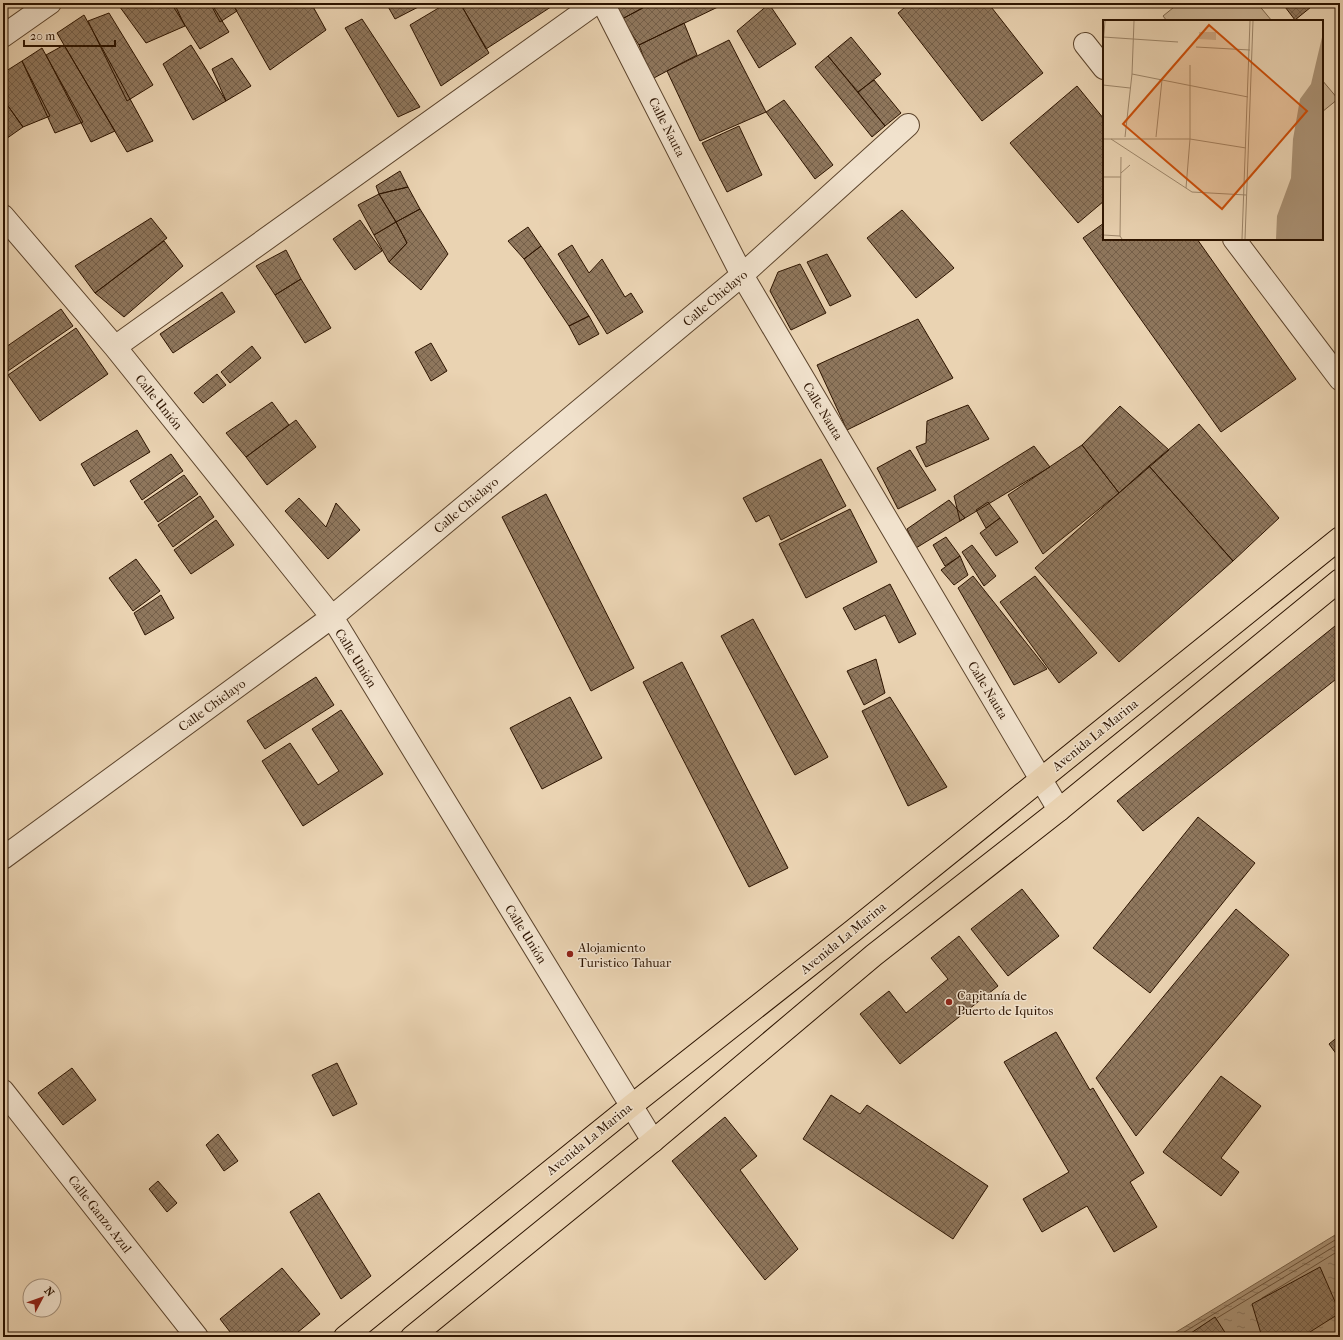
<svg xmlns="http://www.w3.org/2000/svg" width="1343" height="1340" font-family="'IM FELL French Canon',serif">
  <defs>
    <pattern id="water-ripples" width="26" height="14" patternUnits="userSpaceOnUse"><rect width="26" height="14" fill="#aa9275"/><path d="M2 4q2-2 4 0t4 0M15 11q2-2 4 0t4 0" fill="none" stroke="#8b765e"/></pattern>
    <pattern id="building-cross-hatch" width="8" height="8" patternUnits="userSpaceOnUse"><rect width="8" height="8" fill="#8f775d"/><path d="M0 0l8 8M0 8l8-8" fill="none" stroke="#75604a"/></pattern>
  </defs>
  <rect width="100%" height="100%" fill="#ead3b2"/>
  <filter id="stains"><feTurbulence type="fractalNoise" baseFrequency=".005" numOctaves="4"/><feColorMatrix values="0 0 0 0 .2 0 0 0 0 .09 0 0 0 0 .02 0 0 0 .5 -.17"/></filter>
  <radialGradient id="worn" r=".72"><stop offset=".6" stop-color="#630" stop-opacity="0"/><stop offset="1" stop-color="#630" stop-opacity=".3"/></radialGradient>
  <path fill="#cab394" stroke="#7c644a" d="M1179,3H1257L1272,21H1167L1163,16Z
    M1322,80L1338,99L1322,112Z"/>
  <path fill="url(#water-ripples)" stroke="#786046" d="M1340,1232V1337H1168Z"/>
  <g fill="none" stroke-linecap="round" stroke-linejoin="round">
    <path stroke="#6c533a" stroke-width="1" d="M1262,1298L1340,1250
      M1217,1318L1340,1243
      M1176,1337L1340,1237"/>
  </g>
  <path fill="url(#building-cross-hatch)" stroke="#2d1400" d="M117,3H174L185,26L146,43Z
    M171,3H211L229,32L200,49Z
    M210,3H232L237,11L220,22Z
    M232,3H311L326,30L270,70Z
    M386,3H426L395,19Z
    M447,3H460L489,53L441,86L410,25Z
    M460,3H557L486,49Z
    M615,3H652L622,19Z
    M652,3H721L722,5L639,45L622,19Z
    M910,3H988L1043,73L982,121L898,13Z
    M1282,3H1316L1295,20Z
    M769,4L796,44L759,68L737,31Z
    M109,13L153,85L127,101L88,21Z
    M84,15L153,141L127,152L57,33Z
    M362,19L420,107L398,117L345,28Z
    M684,23L697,55L652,79L639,45Z
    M851,37L881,74L858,92L828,56Z
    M729,40L766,112L700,141L667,71Z
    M64,45L115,131L91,142L46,55Z
    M191,45L226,101L193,120L163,64Z
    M42,48L83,122L55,133L22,61Z
    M828,56L885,126L872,137L815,67Z
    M232,58L251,86L226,101L212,69Z
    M22,61L50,116L23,127L3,99V73Z
    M874,80L901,113L885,126L858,92Z
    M1077,86L1104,119V201L1078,223L1010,143Z
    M3,99L23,127L3,141Z
    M784,100L833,165L815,179L766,112Z
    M739,126L762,175L727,192L702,143Z
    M400,171L408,187L379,194L376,186Z
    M408,187L420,209L396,222L379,194Z
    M379,194L396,222L374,235L358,205Z
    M420,209L448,254L421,290L389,262L407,243L396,222Z
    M902,210L954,268L916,298L867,238Z
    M151,218L167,238L95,293L75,266Z
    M360,220L382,251L355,270L333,239Z
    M396,222L407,243L389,262L374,235Z
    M1104,223V239H1197L1296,379L1221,432L1083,238Z
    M528,227L541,246L524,259L508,241Z
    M164,241L183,266L124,317L95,293Z
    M572,245L589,273L602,259L625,297L631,293L643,312L607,334L558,254Z
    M541,246L589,316L569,326L524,259Z
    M286,250L301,279L275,295L256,266Z
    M827,254L851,296L830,306L807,262Z
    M800,264L826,313L791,330L770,291L778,272Z
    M301,279L331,328L305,343L275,295Z
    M222,292L235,312L173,353L160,334Z
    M61,309L73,326L8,371L3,364V349Z
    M589,316L599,334L579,345L569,326Z
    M918,319L953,378L847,430L817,365Z
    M76,328L108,374L40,421L8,375Z
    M431,343L447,371L431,381L415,352Z
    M252,346L261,358L230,383L221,372Z
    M217,374L226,385L203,403L194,393Z
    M272,402L289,425L246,457L226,433Z
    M968,405L989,439L926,467L916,447L926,443L927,421Z
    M1120,406L1169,450L1119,493L1082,445Z
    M296,420L316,447L267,485L246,457Z
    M1199,424L1279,518L1233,561L1149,466Z
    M137,430L150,452L94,486L81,464Z
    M1082,445L1119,493L1043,554L1008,495Z
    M1034,446L1050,467L960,521L954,496Z
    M910,450L936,490L898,509L877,468Z
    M171,454L183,471L142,500L130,481Z
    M821,459L846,506L781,540L769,515L756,522L743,498Z
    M1149,466L1233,561L1119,662L1035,568Z
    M184,475L198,494L158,522L144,502Z
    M546,494L634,668L591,691L502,517Z
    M200,496L214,517L173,547L158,525Z
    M299,498L326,527L336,503L360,530L328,559L285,511Z
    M949,500L965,518L916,548L907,529Z
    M988,502L1000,518L986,528L976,510Z
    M850,509L877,562L806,598L779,544Z
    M1000,518L1018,542L996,556L980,533Z
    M216,520L234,545L191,574L174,550Z
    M946,537L960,556L945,566L933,545Z
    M972,545L996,576L984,586L962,552Z
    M960,556L968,575L954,585L941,570Z
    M136,559L160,591L133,611L109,578Z
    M973,576L1047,669L1014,685L958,588Z
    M1035,576L1097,653L1059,683L1000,602Z
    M890,584L916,634L899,643L885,615L855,630L843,608Z
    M161,595L174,618L145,635L134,613Z
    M753,619L828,757L795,775L721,636Z
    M1340,622V676L1143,831L1117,801Z
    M876,659L885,693L864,705L847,671Z
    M682,662L788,868L749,887L643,682Z
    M316,677L334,705L265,749L247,721Z
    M570,697L602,758L542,789L510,728Z
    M890,697L947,787L908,806L862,711Z
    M341,710L383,774L303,826L262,761L290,743L318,785L339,771L312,729Z
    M1198,817L1255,863L1150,993L1093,948Z
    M1022,889L1059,936L1008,976L971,929Z
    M1236,909L1289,955L1136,1136L1096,1078Z
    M959,936L998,986L900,1064L860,1014L889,991L906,1013L948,979L931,958Z
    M1056,1032L1090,1090L1093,1088L1144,1173L1130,1182L1157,1227L1114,1252L1087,1206L1042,1232L1023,1199L1069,1172L1004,1062Z
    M1340,1035V1059L1329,1044Z
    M337,1063L357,1104L333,1116L312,1075Z
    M72,1068L96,1100L63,1125L38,1093Z
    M1221,1076L1261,1106L1221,1158L1239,1172L1221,1196L1163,1152Z
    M831,1095L860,1114L867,1105L988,1186L953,1239L803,1139Z
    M725,1117L757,1156L740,1170L798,1249L765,1280L672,1161Z
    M218,1134L238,1161L224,1171L206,1145Z
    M158,1181L177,1203L167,1212L149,1189Z
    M319,1193L371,1276L341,1299L290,1212Z
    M1320,1267L1340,1313L1302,1337H1262L1252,1304Z
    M282,1268L320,1314L292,1337H234L220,1319Z
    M1215,1317L1228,1337H1185Z"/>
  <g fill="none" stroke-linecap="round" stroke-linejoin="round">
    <g stroke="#5c442c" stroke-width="24">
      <path id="minor" d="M603,3L742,275L1059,810
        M3,36L50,3
        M1085,44L1104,68
        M3,216L115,347L332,617L653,1141
        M1234,239L1340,379
        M115,347L596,3
        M3,858L332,617L742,275L908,125
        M3,1091L197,1337"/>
    </g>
    <g stroke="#2d1400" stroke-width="24">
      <path id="major" d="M345,1337L631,1106L854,930L1340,538
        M412,1337L653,1141L874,955L1059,810L1340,580"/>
    </g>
    <use href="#minor" stroke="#f1e2cd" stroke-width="22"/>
    <use href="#major" stroke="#ead3b2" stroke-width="22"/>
  </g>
  <g fill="#8f2418" stroke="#f1e2cd" stroke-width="1.5">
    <circle cx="570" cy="954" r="4"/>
    <circle cx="949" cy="1002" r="4"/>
  </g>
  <g text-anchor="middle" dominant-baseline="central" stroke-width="3" stroke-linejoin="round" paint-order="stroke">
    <g font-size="13" fill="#2d1400" stroke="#f1e2cd">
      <text transform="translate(667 127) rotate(63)">Calle Nauta</text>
      <text transform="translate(715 298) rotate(-40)">Calle Chiclayo</text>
      <text transform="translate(159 402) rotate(51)">Calle Unión</text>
      <text transform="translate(823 411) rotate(59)">Calle Nauta</text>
      <text transform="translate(466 505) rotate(-40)">Calle Chiclayo</text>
      <text transform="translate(356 658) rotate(58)">Calle Unión</text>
      <text transform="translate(988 690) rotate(59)">Calle Nauta</text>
      <text transform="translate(212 705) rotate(-36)">Calle Chiclayo</text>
      <text transform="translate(1095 735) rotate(-39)">Avenida La Marina</text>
      <text transform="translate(526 934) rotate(58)">Calle Unión</text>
      <text transform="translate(843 938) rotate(-39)">Avenida La Marina</text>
      <text transform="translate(589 1139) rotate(-39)">Avenida La Marina</text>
      <text transform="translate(100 1214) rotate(52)">Calle Ganzo Azul</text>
    </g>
    <g font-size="13" fill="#2d1400" stroke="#f1e2cd" text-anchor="start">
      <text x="578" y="947">Alojamiento<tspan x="578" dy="15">Turistico Tahuar</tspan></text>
      <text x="957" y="995">Capitanía de<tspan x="957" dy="15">Puerto de Iquitos</tspan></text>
    </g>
  </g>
  <g transform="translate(1103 20)">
    <rect width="220" height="220" fill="#ead3b2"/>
    <path d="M96,12H113V20L96,19Z" fill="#cab394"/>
    <path d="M220,13V219H173L174,196L188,158L190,119L197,79L208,64Z" fill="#aa9275"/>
    <path fill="none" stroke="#aa9275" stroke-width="2" d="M185,219L220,179"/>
    <path fill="none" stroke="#9e876b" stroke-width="1" d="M0,17L75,22M0,25L2,1M93,27L147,30M29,54L145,77M0,65L27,68M22,117L29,54L31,1M53,117L59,60M0,119H87L143,128M8,119L89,172L143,175M18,137L17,216L19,219M18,153L27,145M0,157H18M83,168L87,119V45M0,215L17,216M139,219L147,1M142,219L150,1"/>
    <path fill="#cc4f0a" fill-opacity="0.15" stroke="#cc4f0a" stroke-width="2" d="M106,5L204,91L119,189L20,104Z"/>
    <rect width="220" height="220" fill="none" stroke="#2d1400" stroke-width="2"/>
  </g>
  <rect width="1343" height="1340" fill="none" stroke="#ead3b2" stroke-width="16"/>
  <rect x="4" y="4" width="1335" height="1332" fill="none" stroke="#2d1400" stroke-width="2"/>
  <rect x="8" y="8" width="1327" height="1324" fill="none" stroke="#2d1400"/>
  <g transform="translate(42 1298) rotate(49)"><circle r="19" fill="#f1e2cd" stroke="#a3907b"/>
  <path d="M0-3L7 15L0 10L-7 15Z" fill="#8f2418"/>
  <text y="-6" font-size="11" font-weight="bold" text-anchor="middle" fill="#2d1400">N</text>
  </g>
  <path d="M24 40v6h91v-6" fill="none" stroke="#2d1400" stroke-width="2"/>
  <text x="30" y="40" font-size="12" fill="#2d1400" stroke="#f1e2cd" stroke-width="3" paint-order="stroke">20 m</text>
  <rect width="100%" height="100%" filter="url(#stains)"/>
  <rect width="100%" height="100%" fill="url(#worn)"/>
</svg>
